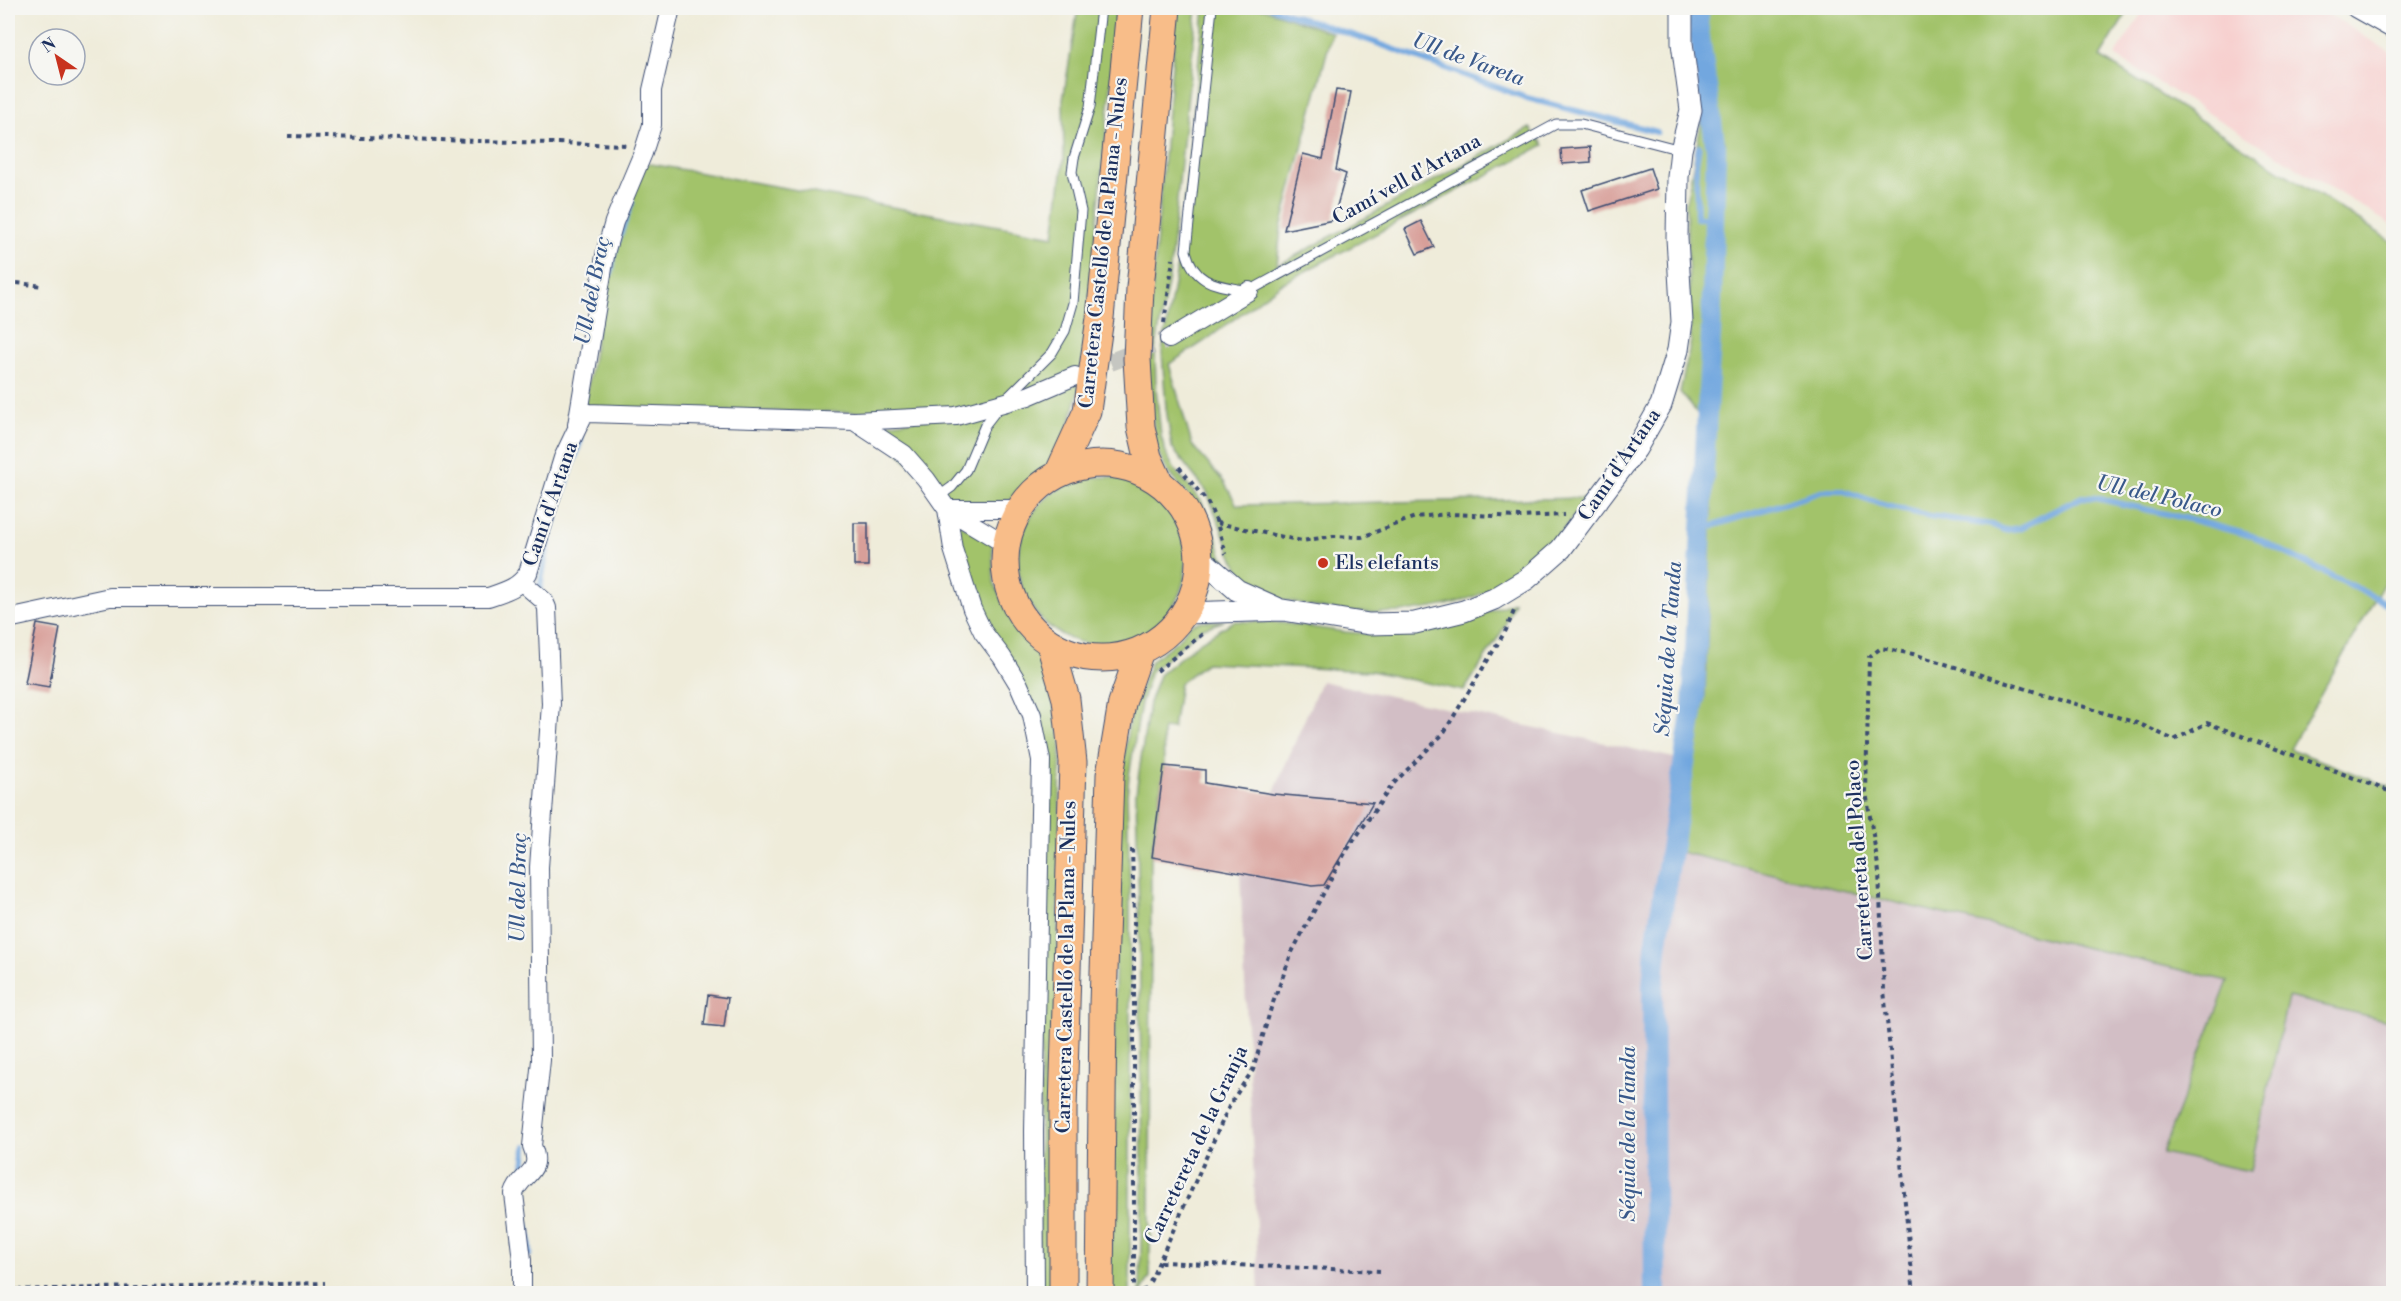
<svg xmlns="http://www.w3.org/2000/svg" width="2401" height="1301" font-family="'Libre Bodoni',serif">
  <rect width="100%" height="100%" fill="#f6f6f2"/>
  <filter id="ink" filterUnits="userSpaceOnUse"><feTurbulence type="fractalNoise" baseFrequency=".0167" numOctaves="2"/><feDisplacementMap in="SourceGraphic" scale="12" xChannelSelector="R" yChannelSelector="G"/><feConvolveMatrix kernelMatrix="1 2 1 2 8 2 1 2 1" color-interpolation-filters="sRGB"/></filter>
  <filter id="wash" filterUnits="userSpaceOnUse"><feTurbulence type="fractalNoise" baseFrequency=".008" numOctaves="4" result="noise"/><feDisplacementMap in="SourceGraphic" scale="24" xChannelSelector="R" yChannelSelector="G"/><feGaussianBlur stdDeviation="1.35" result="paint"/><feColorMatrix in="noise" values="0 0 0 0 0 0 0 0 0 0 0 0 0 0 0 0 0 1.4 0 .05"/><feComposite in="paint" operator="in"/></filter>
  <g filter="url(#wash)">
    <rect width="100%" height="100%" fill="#efecda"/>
    <path fill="#f7d0cf" d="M2145,8H2318L2393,54V226L2115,56Z"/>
    <path fill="#d2bec5" d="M1321,681L2393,915V1293H1259L1240,872Z"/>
    <path fill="#a2c36b" stroke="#5e7964" stroke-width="1.5" d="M1078,8H1119L1080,387L1065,439L1049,466L1028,481L1010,500L997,503H949L873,426L957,413L584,410L611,248L646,163L1054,236L1064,158L1063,100Z
      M1177,8H1197L1169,278L1155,350L1156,390L1161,436L1167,456L1175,470L1201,501L1213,526L1222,555L1232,572L1220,567L1214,555L1203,518L1184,490L1167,470L1156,448L1146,361Z
      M1204,8H1262L1332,33L1281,228L1277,266L1530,128L1544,145L1281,284L1205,341L1169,364L1192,445L1224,482L1237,505L1588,498C1570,522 1551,546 1527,566C1464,619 1364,621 1287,601C1273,598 1258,591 1244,586L1243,577L1230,551L1207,492L1172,448L1166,408L1162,352L1179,256Z
      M1705,8H2130L2100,57L2393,242V567L2290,749L2393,788V1022L2288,997L2250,1171L2162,1153L2228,981L1680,852L1705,695L1725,142L1720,131L1705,33Z
      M1704,108L1709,146L1708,240L1698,414L1680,392L1691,341L1686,203Z
      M1018 561a84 84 0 1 1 168 0a84 84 0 1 1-168 0Z
      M954,521L992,542L994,582L1011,621L1039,654L1048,670L1061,742L1052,1293H1038L1044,760L987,630Z
      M1514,602L1504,628L1464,691L1371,671L1206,663L1180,683L1173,728L1163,729L1164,766L1151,857L1150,1277L1140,1294L1142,1180L1139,909L1136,793L1149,703L1159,675L1199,642L1234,621L1282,623L1346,632L1385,635L1439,630Z
      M1202,621H1224L1201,629L1151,671L1141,703L1129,776L1127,795L1130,892V1293L1110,1294L1118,812L1129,718L1151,661L1177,641L1190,625Z"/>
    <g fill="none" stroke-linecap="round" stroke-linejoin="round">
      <path stroke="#72a7df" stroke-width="6" d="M1272,8L1371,41L1527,98L1657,132
        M1699,146L1696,165L1697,218H1713
        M611,273L615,249L632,202
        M1701,528L1709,527L1827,490H1841L1887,506L1930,516L1992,525L2005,530L2020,528L2082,497L2096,498L2193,520L2252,536L2394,607
        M540,589C547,538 565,488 581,439
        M524,1170L526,1147
        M526,1223L529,1234L530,1254
        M1663,1294L1660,993L1664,949L1702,699L1723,145L1722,142H1714"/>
      <path stroke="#72a7df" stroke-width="20" d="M1654,1294L1652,986L1655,946L1692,707L1711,334L1716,150L1698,23L1700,8"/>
    </g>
    <g id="blocks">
      <path fill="#d89f99" d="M1336,90L1351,92L1336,170L1346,174L1333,220L1284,230L1303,154L1323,159Z
        M1590,147L1591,162L1562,164L1561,149Z
        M1650,168L1657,189L1589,211L1582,190Z
        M1421,221L1434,247L1417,254L1405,229Z
        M854,523H868V566H854Z
        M37,624L60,628L49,687L25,683Z
        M1164,766L1205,770V783L1273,794L1373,803L1324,885L1312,886L1152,857Z
        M708,995L728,998L724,1027L704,1025Z"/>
    </g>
  </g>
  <g filter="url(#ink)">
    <use href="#blocks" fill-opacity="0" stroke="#3b4b71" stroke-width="1.5"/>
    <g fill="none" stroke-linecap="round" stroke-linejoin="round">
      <path stroke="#c5c6c1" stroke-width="18" stroke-dasharray="18 9" stroke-linecap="butt" d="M1085,372L1169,339"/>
      <g stroke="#3b4b71" stroke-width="11">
        <path id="service" d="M1212,8L1186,251C1195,286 1218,285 1249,291L1556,124H1581L1681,150
          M938,497L952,487L966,470L985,425L1002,403L1052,353L1065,331L1073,303L1081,211L1072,172L1074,158L1090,107L1101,8
          M1145,1294V1293"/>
      </g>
      <g stroke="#3b4b71" stroke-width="20">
        <path id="minor" d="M2355,8L2394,30
          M1169,339L1249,291
          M854,421L956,416L1028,396L1075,376
          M577,425L606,250L614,222L643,153L652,125V90L671,8
          M947,509L953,549L972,609L983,632L1002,657L1019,685L1032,715L1041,760L1034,1131L1035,1294
          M949,509H1019
          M522,582L544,601L547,608L551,704L539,867L541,1060L532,1146C544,1174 520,1173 514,1194L522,1260V1294
          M8,619L110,597H488C506,591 518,588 528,573L563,458L583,416L587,413L854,421L904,454L926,479L947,509L1005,544"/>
      </g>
      <g stroke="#3b4b71" stroke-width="23">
        <path id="tertiary" d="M1200,558L1237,590L1277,608
          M1184,613L1283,610L1369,624L1415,623L1464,611L1494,599L1527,579L1561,549L1636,449L1661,405L1678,350L1682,322L1677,238L1678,177L1681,150L1691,110L1682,43V8"/>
      </g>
      <g stroke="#3b4b71" stroke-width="29">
        <path id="primary" d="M1005 561a97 97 0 1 1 194 0a97 97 0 1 1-194 0Z
          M1059,472L1087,411L1100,318L1130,8
          M1159,481L1148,457L1141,427L1137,359L1140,288L1167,8
          M1050,644L1066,699L1073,762L1063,1110V1294
          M1100,1294L1103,1005L1110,775L1122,703L1140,651"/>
      </g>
      <path stroke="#3b4b71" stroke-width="4" stroke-dasharray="4.5 4.5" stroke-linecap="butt" d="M288,136L629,145
        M8,282L43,286
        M1164,323L1173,259
        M1179,467L1208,503L1217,523L1226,554
        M1217,523L1302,541L1333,536L1362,537L1415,517L1450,514L1520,517L1564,515
        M1157,671L1205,632
        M1132,849L1134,914V1286
        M1160,1262L1380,1271
        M1150,1282L1231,1102L1253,1070L1271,1008L1292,952L1345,853L1393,784L1443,734L1506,630L1514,611
        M8,1290L325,1283
        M1914,1294L1884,990L1879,872L1866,792L1869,657L1881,648L1913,654L2140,724L2174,740L2207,723L2394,793"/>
      <use href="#service" stroke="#fff" stroke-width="9"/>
      <use href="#minor" stroke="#fff" stroke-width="18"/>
      <use href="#tertiary" stroke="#fff" stroke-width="21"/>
      <use href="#primary" stroke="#f8bd89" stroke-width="27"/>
    </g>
  </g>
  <circle fill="#c8321e" stroke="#f6f6f2" stroke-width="2" cx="1323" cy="563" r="6"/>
  <g text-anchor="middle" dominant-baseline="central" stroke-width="4.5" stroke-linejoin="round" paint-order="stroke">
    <g font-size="20" fill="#1b2f5e" stroke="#f6f6f2">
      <text transform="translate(1407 180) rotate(-29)">Camí vell d'Artana</text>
      <text transform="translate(1104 243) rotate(-84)">Carretera Castelló de la Plana - Nules</text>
      <text transform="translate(1620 465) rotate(-56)">Camí d'Artana</text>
      <text transform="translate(551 504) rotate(-71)">Camí d'Artana</text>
      <text transform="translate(1860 860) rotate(-94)">Carretereta del Polaco</text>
      <text transform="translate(1067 967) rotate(-89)">Carretera Castelló de la Plana - Nules</text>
      <text transform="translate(1197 1145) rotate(-65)">Carretereta de la Granja</text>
    </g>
    <g font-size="20" fill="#1b2f5e" stroke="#f6f6f2" text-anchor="start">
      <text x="1335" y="563">Els elefants</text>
    </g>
    <g font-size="21" font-style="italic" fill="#39598b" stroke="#f6f6f2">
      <text transform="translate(1468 60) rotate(20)">Ull de Vareta</text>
      <text transform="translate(593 291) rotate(-79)">Ull del Braç</text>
      <text transform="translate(2159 497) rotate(13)">Ull del Polaco</text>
      <text transform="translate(1669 649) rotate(-86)">Séquia de la Tanda</text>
      <text transform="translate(519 888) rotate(-89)">Ull del Braç</text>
      <text transform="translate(1629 1134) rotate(-90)">Séquia de la Tanda</text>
    </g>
  </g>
  <rect width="2401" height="1301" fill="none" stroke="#f6f6f2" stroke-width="30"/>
  <g transform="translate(57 57) rotate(325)"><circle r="28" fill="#f6f6f2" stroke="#9ea6b7" stroke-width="1.5"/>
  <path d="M0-4.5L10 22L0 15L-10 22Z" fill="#c8321e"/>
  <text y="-9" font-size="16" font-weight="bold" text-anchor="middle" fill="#1b2f5e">N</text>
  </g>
</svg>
